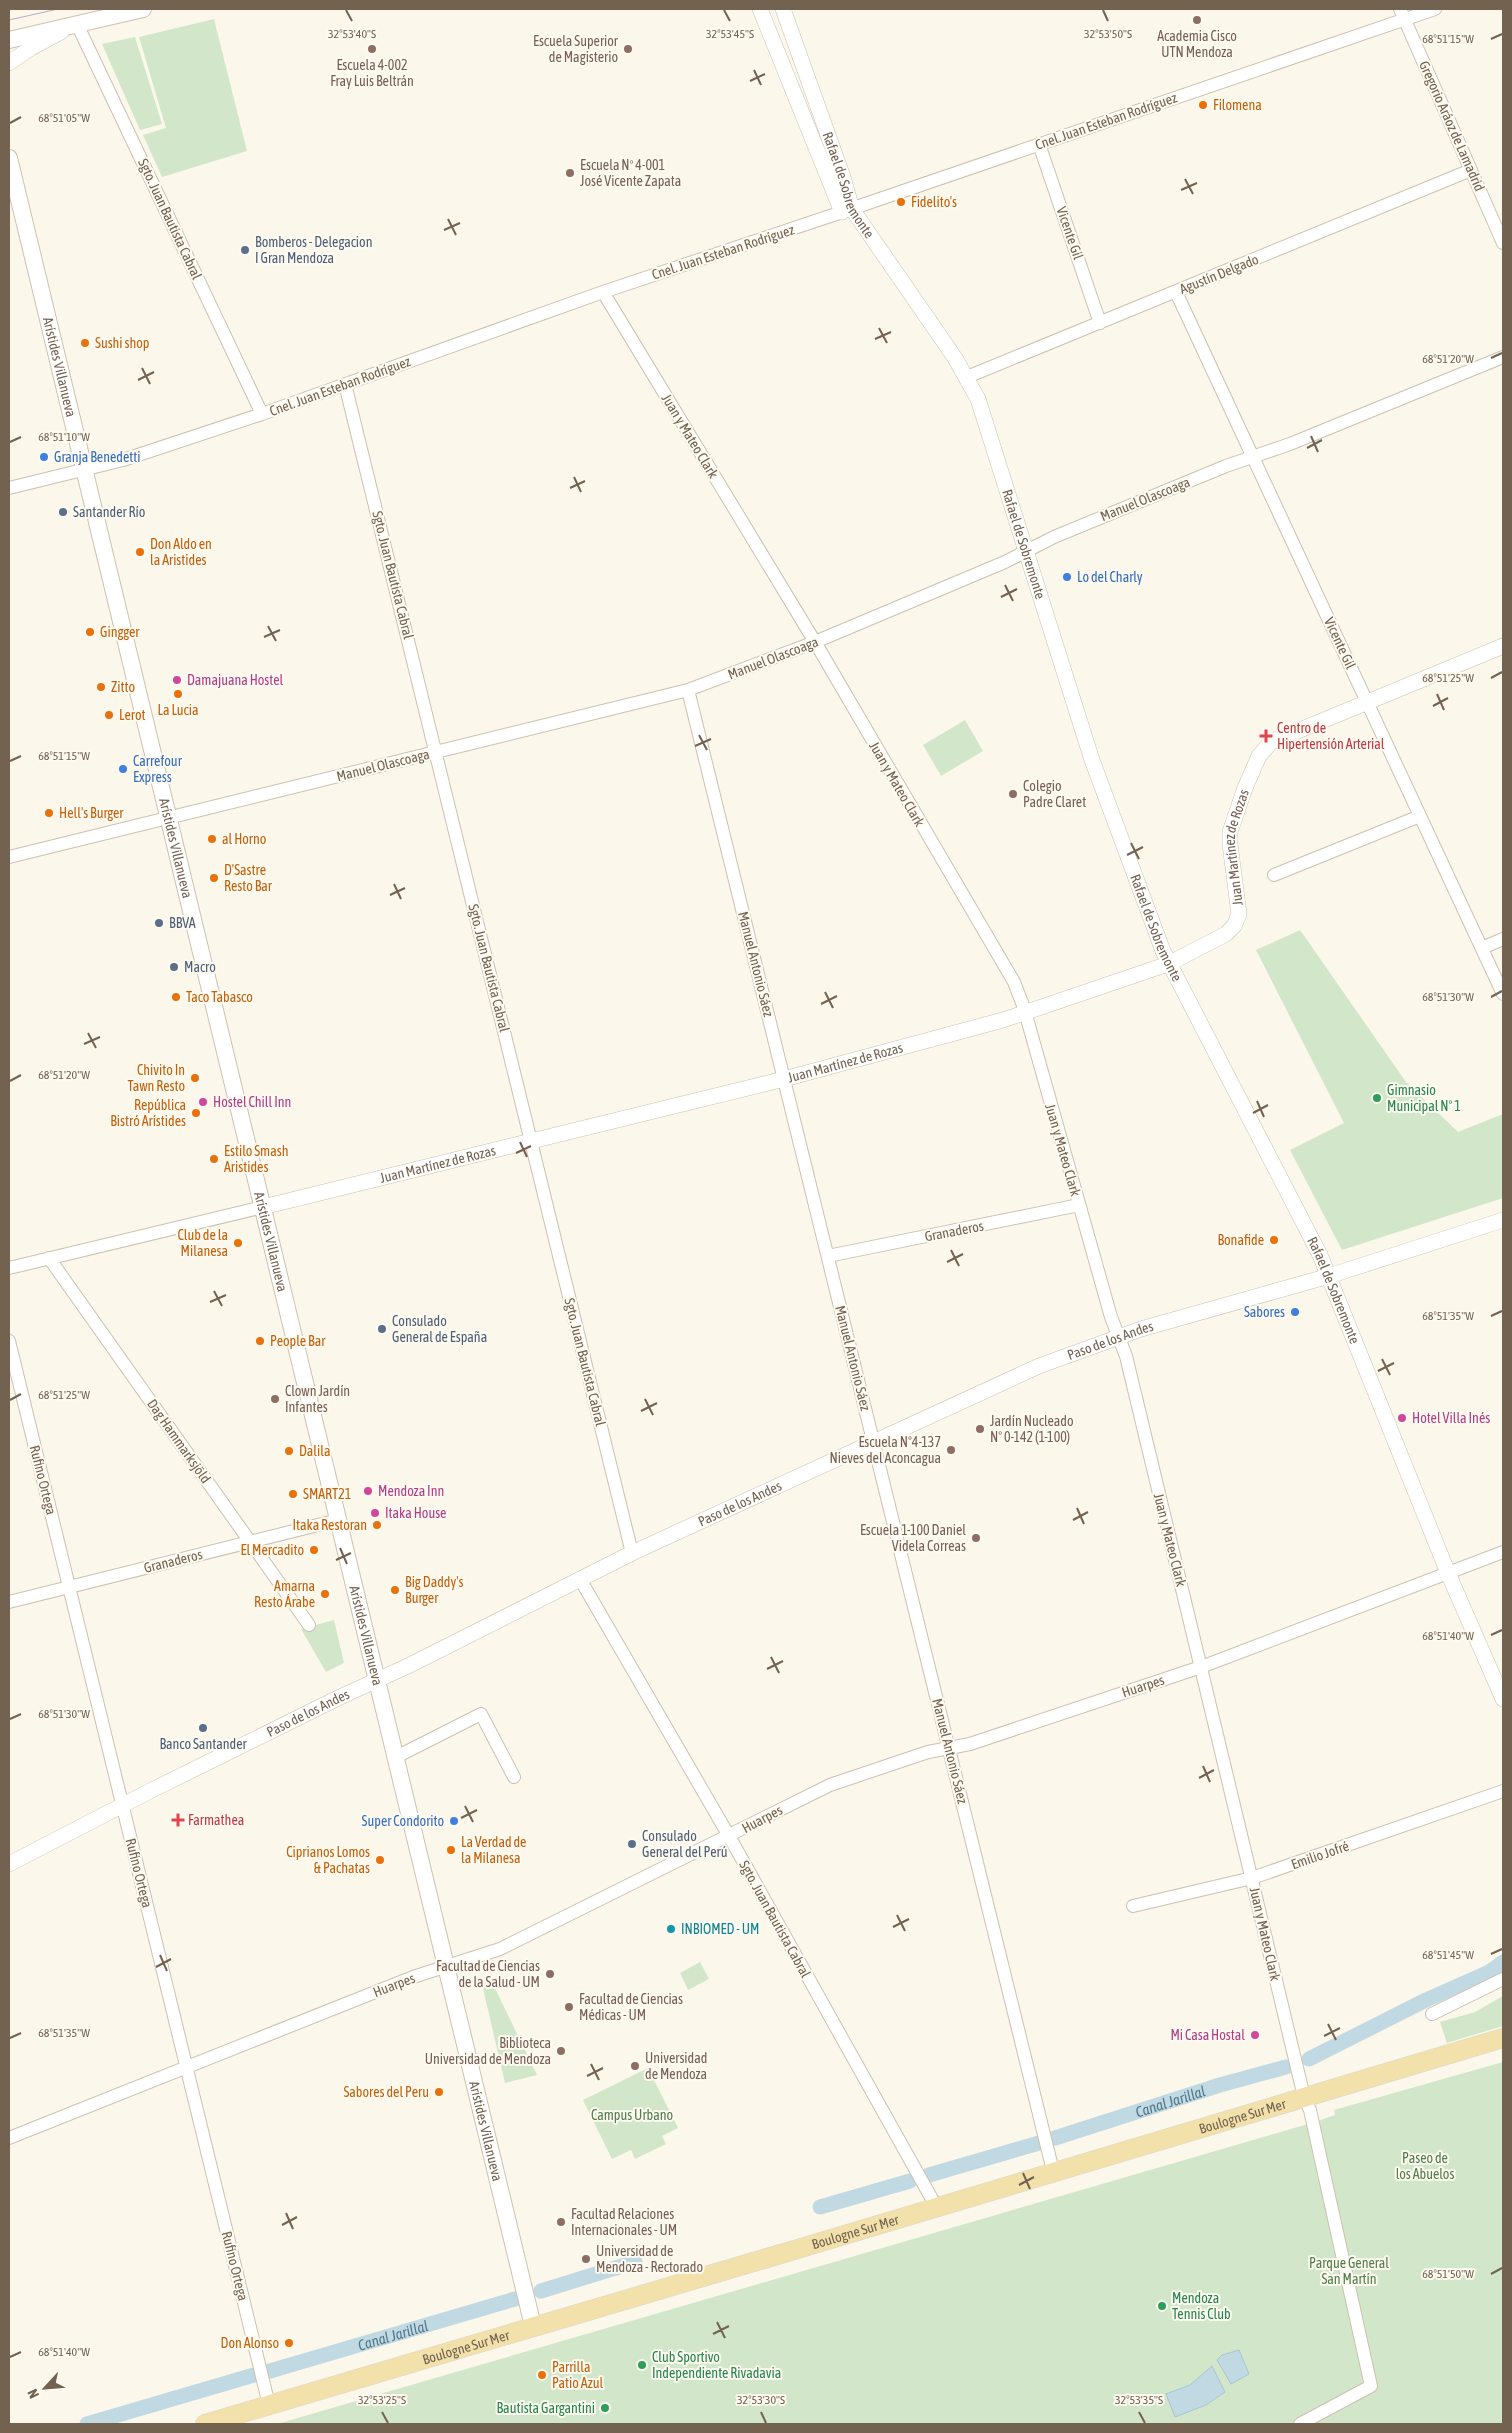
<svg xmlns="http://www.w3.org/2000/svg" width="1512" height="2433" font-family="'Asap Condensed',sans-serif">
  <rect width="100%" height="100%" fill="#fbf7eb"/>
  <path fill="#d2e7ca" d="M214,19L247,151L162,177L143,135L166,128L139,37Z
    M135,37L162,124L140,130L102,44Z
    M965,720L983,751L941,776L923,745Z
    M1300,930L1406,1082L1458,1132L1503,1114V1198L1342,1250L1290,1150L1344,1123L1256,950Z
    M334,1620L344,1663L326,1672L301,1629Z
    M700,1962L709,1979L688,1990L680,1973Z
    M491,1980L537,2075L505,2083L482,1984Z
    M1503,1996V2026L1447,2043L1440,2022L1475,2012Z
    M1503,2062V2424H277L1315,2122L1335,2115L1334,2110Z
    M648,2068L678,2128L662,2136L666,2144L635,2159L631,2150L612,2159L583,2100Z"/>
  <path fill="#c1d9e3" stroke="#a8c6d3" d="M1239,2350L1249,2374L1231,2384L1217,2360L1222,2355Z
    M1212,2366L1225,2392L1206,2405L1175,2417L1166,2394L1190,2385Z"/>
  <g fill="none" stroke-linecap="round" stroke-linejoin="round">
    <g stroke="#c1d9e3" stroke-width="15">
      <path d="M1309,2059L1426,2000L1489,1972L1503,1962"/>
      <path id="s1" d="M1055,2138L1220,2085L1286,2067"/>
      <path d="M929,2175L1039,2143"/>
      <path d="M820,2207L910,2181"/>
      <path d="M541,2291L635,2262"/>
      <path id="s2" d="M270,2371L515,2299"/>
      <path d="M87,2424L254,2375"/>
    </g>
    <g stroke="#ccc1b1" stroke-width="14">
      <path id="minor" d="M1400,9L1503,243
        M77,24L262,414
        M1039,144L1100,323
        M603,292L815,642L1014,982L1024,1008L1111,1317L1126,1356L1299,2076L1304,2097L1310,2110L1371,2386L1300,2424
        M1176,292L1503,994
        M967,377L1471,170
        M345,384L632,1553
        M9,488L123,460L262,414L603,292L842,212L1435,9
        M688,690L1053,2171
        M9,857L688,690L815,642L1005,562L1054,537L1226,466L1290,444L1503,357
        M1274,875L1420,816
        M1482,948L1503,939
        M828,1256L1079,1205
        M49,1258L309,1625
        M9,1268L263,1207
        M9,1341L269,2405
        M580,1579L729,1836L937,2208
        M9,1602L338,1520
        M396,1757L481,1714L514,1777
        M1133,1906L1252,1878L1503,1791
        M1432,2014L1503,1979
        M9,2138L413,1977L500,1949L830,1785L928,1752L970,1744L1201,1667L1503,1552"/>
    </g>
    <g stroke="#ccc1b1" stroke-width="16">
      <g id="tertiary">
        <path d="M760,9L842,212"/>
        <path id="s3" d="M783,9L843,177L852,209L955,358L978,399L1092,760L1163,951L1320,1255L1448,1573L1503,1699"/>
        <path d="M9,63L31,48L61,32"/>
        <path id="s4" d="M263,1207L784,1079L1003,1020L1168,964L1226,934L1234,926L1239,914L1230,844V832L1245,788L1259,756L1271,742L1503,646"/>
        <path id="s5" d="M9,1864L152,1790L340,1697L410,1665L632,1553L1039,1366L1141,1329L1329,1276L1503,1220"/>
      </g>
    </g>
    <g stroke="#cec1af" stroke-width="18">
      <g id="secondary">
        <path d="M9,40L143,9"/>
        <path id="s6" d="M9,158L533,2326"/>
      </g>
    </g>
    <g stroke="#dbd6d2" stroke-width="20">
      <g id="primary">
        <path id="s7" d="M205,2424C638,2297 1071,2168 1503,2038"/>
      </g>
    </g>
    <use href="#minor" stroke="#fff" stroke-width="12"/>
    <use href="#tertiary" stroke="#fff" stroke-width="15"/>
    <use href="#secondary" stroke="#fff" stroke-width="16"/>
    <use href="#primary" stroke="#f2e1ab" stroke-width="19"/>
    <path stroke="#bba9c4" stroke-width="1" d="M9,20L58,9"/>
  </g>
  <path fill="none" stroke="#736250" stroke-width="2" d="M346,10L352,21M724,10L730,21M1103,10L1108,21M1491,39L1502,34M754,70L761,85M750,81L765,74M10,123L21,117M1185,179L1193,194M1181,190L1197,183M448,219L456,235M444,230L460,223M879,328L887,343M875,339L891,332M1491,358L1502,353M142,368L150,384M138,380L154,372M1311,436L1318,452M10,442L21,437M1307,448L1322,440M574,477L581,492M570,488L585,481M1005,585L1013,601M1001,597L1017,589M268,626L276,641M264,637L280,630M1491,678L1502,672M1437,694L1444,710M1433,706L1448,698M699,735L707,750M695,746L711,739M10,761L21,756M1131,843L1139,859M1127,855L1143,847M394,884L401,899M390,895L405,888M825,992L833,1008M1491,997L1502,991M821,1004L837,996M88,1033L96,1048M84,1044L100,1037M10,1081L21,1075M1257,1101L1264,1117M1253,1113L1268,1105M520,1142L527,1157M516,1153L531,1146M951,1250L959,1266M947,1262L963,1254M214,1291L222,1306M210,1302L226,1295M1491,1316L1502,1311M1382,1359L1390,1375M1378,1371L1394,1363M645,1399L653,1415M10,1400L21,1394M641,1411L657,1403M1077,1508L1084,1524M1073,1520L1088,1512M340,1548L347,1564M336,1560L351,1553M1491,1635L1502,1630M771,1657L779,1673M767,1669L783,1661M10,1719L21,1714M1203,1766L1210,1782M1199,1778L1214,1770M465,1806L473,1822M461,1818L477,1810M897,1915L905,1931M893,1927L909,1919M1491,1954L1502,1949M160,1955L167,1971M156,1967L171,1959M1328,2024L1336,2040M1324,2036L1340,2028M10,2038L21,2033M591,2064L599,2080M587,2076L603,2068M1023,2173L1030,2189M1019,2185L1034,2177M286,2213L293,2229M282,2225L297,2217M1491,2274L1502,2268M717,2322L725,2338M713,2334L729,2326M10,2357L21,2352M382,2412L388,2423M761,2412L766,2423M1139,2412L1145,2423"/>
  <g fill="#8d6e63" stroke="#fdfaf1" stroke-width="2">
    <circle cx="1197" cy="20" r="5"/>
    <circle cx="372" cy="49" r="5"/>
    <circle cx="628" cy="49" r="5"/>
    <circle cx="570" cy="173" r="5"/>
    <circle cx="1013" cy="794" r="5"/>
    <circle cx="275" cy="1399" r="5"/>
    <circle cx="980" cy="1429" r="5"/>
    <circle cx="951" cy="1450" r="5"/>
    <circle cx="976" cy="1538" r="5"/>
    <circle cx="550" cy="1974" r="5"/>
    <circle cx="569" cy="2007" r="5"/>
    <circle cx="561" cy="2051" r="5"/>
    <circle cx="635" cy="2066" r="5"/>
    <circle cx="561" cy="2222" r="5"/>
    <circle cx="586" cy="2259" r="5"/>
  </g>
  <g fill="#e8710a" stroke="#fdfaf1" stroke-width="2">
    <circle cx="1203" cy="105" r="5"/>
    <circle cx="901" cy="202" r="5"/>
    <circle cx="85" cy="343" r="5"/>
    <circle cx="140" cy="552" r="5"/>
    <circle cx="90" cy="632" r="5"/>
    <circle cx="101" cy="687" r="5"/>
    <circle cx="178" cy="694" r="5"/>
    <circle cx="109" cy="715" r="5"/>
    <circle cx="49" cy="813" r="5"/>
    <circle cx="212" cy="839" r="5"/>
    <circle cx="214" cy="878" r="5"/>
    <circle cx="176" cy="997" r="5"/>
    <circle cx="195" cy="1078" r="5"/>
    <circle cx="196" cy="1113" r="5"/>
    <circle cx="214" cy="1159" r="5"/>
    <circle cx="1274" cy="1240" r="5"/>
    <circle cx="238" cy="1243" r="5"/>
    <circle cx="260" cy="1341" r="5"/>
    <circle cx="289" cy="1451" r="5"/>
    <circle cx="293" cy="1494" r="5"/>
    <circle cx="377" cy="1525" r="5"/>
    <circle cx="314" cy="1550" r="5"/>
    <circle cx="395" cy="1590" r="5"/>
    <circle cx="325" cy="1594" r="5"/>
    <circle cx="451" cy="1850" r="5"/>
    <circle cx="380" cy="1860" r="5"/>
    <circle cx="439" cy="2092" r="5"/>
    <circle cx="289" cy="2343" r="5"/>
    <circle cx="542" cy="2375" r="5"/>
  </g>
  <g fill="#5c6f8a" stroke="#fdfaf1" stroke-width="2">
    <circle cx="245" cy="250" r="5"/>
    <circle cx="63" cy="512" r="5"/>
    <circle cx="159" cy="923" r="5"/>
    <circle cx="174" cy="967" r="5"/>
    <circle cx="382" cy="1329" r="5"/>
    <circle cx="203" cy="1728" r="5"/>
    <circle cx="632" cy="1844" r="5"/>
  </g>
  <g fill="#3f7fe0" stroke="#fdfaf1" stroke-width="2">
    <circle cx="44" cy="457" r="5"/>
    <circle cx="1067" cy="577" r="5"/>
    <circle cx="123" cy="769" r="5"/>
    <circle cx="1295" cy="1312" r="5"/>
    <circle cx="454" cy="1821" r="5"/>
  </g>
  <g fill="#d1479c" stroke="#fdfaf1" stroke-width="2">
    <circle cx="177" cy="680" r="5"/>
    <circle cx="203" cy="1102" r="5"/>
    <circle cx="1402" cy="1418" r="5"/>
    <circle cx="368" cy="1491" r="5"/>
    <circle cx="375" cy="1513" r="5"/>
    <circle cx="1255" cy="2035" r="5"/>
  </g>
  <g fill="#e0444e" stroke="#fdfaf1" stroke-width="2">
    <path d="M1263.5 728.5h5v5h5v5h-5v5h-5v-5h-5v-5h5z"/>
    <path d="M175.5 1812.5h5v5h5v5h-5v5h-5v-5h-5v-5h5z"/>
  </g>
  <g fill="#2e9e5b" stroke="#fdfaf1" stroke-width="2">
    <circle cx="1377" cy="1098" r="5"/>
    <circle cx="1162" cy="2306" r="5"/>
    <circle cx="642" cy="2365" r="5"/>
    <circle cx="605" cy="2408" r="5"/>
  </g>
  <circle fill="#0f9aa8" stroke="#fdfaf1" stroke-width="2" cx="671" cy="1929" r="5"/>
  <g text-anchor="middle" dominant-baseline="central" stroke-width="4" stroke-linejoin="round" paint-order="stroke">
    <g font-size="14" fill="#785e54" stroke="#fdfaf1" text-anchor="start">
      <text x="1197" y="36" text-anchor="middle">Academia Cisco<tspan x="1197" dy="16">UTN Mendoza</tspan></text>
      <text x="618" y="41" text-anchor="end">Escuela Superior<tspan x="618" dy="16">de Magisterio</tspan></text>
      <text x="372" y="65" text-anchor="middle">Escuela 4-002<tspan x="372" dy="16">Fray Luis Beltrán</tspan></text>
      <text x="580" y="165">Escuela Nº 4-001<tspan x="580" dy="16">José Vicente Zapata</tspan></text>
      <text x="1023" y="786">Colegio<tspan x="1023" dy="16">Padre Claret</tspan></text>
      <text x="285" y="1391">Clown Jardín<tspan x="285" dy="16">Infantes</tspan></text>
      <text x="990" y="1421">Jardín Nucleado<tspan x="990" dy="16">N° 0-142 (1-100)</tspan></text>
      <text x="941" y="1442" text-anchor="end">Escuela N°4-137<tspan x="941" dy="16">Nieves del Aconcagua</tspan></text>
      <text x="966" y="1530" text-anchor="end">Escuela 1-100 Daniel<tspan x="966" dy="16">Videla Correas</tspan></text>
      <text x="540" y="1966" text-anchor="end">Facultad de Ciencias<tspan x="540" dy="16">de la Salud - UM</tspan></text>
      <text x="579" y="1999">Facultad de Ciencias<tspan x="579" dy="16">Médicas - UM</tspan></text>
      <text x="551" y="2043" text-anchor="end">Biblioteca<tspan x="551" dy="16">Universidad de Mendoza</tspan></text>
      <text x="645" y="2058">Universidad<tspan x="645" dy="16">de Mendoza</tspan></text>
      <text x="571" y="2214">Facultad Relaciones<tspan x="571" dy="16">Internacionales - UM</tspan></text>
      <text x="596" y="2251">Universidad de<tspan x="596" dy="16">Mendoza - Rectorado</tspan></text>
    </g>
    <g font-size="14" fill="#c56008" stroke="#fdfaf1" text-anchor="start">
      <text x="1213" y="105">Filomena</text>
      <text x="911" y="202">Fidelito's</text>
      <text x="95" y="343">Sushi shop</text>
      <text x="150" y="544">Don Aldo en<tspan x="150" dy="16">la Aristides</tspan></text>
      <text x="100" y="632">Gingger</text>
      <text x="111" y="687">Zitto</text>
      <text x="178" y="710" text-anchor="middle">La Lucia</text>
      <text x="119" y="715">Lerot</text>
      <text x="59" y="813">Hell's Burger</text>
      <text x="222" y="839">al Horno</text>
      <text x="224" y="870">D'Sastre<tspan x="224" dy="16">Resto Bar</tspan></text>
      <text x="186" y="997">Taco Tabasco</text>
      <text x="185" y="1070" text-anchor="end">Chivito In<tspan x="185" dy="16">Tawn Resto</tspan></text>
      <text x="186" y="1105" text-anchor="end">República<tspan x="186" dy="16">Bistró Arístides</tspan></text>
      <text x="224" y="1151">Estilo Smash<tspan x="224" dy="16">Aristides</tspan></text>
      <text x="228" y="1235" text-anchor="end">Club de la<tspan x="228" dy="16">Milanesa</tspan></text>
      <text x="1264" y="1240" text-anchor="end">Bonafide</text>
      <text x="270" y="1341">People Bar</text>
      <text x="299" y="1451">Dalila</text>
      <text x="303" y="1494">SMART21</text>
      <text x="367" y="1525" text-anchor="end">Itaka Restoran</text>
      <text x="304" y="1550" text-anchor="end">El Mercadito</text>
      <text x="405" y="1582">Big Daddy's<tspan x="405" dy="16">Burger</tspan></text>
      <text x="315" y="1586" text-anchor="end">Amarna<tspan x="315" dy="16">Resto Árabe</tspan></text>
      <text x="461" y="1842">La Verdad de<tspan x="461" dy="16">la Milanesa</tspan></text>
      <text x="370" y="1852" text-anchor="end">Ciprianos Lomos<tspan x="370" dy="16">&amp; Pachatas</tspan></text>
      <text x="429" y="2092" text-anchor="end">Sabores del Peru</text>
      <text x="279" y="2343" text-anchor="end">Don Alonso</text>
      <text x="552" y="2367">Parrilla<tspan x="552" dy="16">Patio Azul</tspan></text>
    </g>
    <g font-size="14" fill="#736250" stroke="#fdfaf1">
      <text transform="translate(1106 121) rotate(-19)">Cnel. Juan Esteban Rodríguez</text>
      <text transform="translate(1452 126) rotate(66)">Gregorio Aráoz de Lamadrid</text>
      <text stroke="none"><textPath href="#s3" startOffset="188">Rafael de Sobremonte</textPath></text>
      <text transform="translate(170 219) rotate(65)">Sgto. Juan Bautista Cabral</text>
      <text transform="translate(1070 233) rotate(71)">Vicente Gil</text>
      <text transform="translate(723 252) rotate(-18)">Cnel. Juan Esteban Rodríguez</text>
      <text transform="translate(1219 274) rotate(-22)">Agustín Delgado</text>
      <text stroke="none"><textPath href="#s6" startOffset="215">Arístides Villanueva</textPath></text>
      <text transform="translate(340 386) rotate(-20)">Cnel. Juan Esteban Rodríguez</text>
      <text transform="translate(690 436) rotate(59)">Juan y Mateo Clark</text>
      <text transform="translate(1145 499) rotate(-22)">Manuel Olascoaga</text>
      <text stroke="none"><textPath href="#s3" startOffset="592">Rafael de Sobremonte</textPath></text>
      <text transform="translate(393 575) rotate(76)">Sgto. Juan Bautista Cabral</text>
      <text transform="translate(1340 643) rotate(65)">Vicente Gil</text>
      <text transform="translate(773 658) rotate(-21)">Manuel Olascoaga</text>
      <text transform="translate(383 765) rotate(-14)">Manuel Olascoaga</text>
      <text transform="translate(897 784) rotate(60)">Juan y Mateo Clark</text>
      <text stroke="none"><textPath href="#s6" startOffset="710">Arístides Villanueva</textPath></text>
      <text stroke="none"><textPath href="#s4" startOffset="1095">Juan Martínez de Rozas</textPath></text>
      <text stroke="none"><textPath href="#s3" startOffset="998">Rafael de Sobremonte</textPath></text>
      <text transform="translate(756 964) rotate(76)">Manuel Antonio Sáez</text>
      <text transform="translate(489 968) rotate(76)">Sgto. Juan Bautista Cabral</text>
      <text stroke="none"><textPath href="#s4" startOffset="600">Juan Martínez de Rozas</textPath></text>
      <text transform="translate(1063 1150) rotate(74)">Juan y Mateo Clark</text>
      <text stroke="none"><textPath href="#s4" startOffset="180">Juan Martínez de Rozas</textPath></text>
      <text transform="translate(954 1231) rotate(-11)">Granaderos</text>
      <text stroke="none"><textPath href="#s6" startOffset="1115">Arístides Villanueva</textPath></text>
      <text stroke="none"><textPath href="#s3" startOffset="1402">Rafael de Sobremonte</textPath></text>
      <text stroke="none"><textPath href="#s5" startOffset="1220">Paso de los Andes</textPath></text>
      <text transform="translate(853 1358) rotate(76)">Manuel Antonio Sáez</text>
      <text transform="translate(585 1362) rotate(76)">Sgto. Juan Bautista Cabral</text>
      <text transform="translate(179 1441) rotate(55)">Dag Hammarksjöld</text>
      <text transform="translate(43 1480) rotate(76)">Rufino Ortega</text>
      <text stroke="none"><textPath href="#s5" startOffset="815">Paso de los Andes</textPath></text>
      <text transform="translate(1170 1540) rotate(76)">Juan y Mateo Clark</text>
      <text transform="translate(173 1561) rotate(-14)">Granaderos</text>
      <text stroke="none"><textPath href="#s6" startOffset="1520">Arístides Villanueva</textPath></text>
      <text transform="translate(1143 1686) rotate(-18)">Huarpes</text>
      <text stroke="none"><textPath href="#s5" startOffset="335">Paso de los Andes</textPath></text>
      <text transform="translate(950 1751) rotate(76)">Manuel Antonio Sáez</text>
      <text transform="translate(762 1819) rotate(-28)">Huarpes</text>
      <text transform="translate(1320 1855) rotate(-19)">Emilio Jofré</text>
      <text transform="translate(139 1873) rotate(76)">Rufino Ortega</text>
      <text transform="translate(775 1919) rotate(61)">Sgto. Juan Bautista Cabral</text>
      <text transform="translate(1265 1934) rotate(77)">Juan y Mateo Clark</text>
      <text transform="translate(394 1985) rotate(-21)">Huarpes</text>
      <text stroke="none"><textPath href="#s7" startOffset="1082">Boulogne Sur Mer</textPath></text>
      <text stroke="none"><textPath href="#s6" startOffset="2030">Arístides Villanueva</textPath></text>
      <text stroke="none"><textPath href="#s7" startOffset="678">Boulogne Sur Mer</textPath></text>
      <text transform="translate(235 2266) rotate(76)">Rufino Ortega</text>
      <text stroke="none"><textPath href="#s7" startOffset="272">Boulogne Sur Mer</textPath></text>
    </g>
    <g font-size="14" fill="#4e5e75" stroke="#fdfaf1" text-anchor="start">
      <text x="255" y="242">Bomberos - Delegacion<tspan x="255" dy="16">I Gran Mendoza</tspan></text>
      <text x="73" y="512">Santander Río</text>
      <text x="169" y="923">BBVA</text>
      <text x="184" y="967">Macro</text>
      <text x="392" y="1321">Consulado<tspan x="392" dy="16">General de España</tspan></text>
      <text x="203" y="1744" text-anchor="middle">Banco Santander</text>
      <text x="642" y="1836">Consulado<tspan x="642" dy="16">General del Perú</tspan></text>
    </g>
    <g font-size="14" fill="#366cbe" stroke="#fdfaf1" text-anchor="start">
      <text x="54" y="457">Granja Benedetti</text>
      <text x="1077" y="577">Lo del Charly</text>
      <text x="133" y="761">Carrefour<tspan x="133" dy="16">Express</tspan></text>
      <text x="1285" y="1312" text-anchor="end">Sabores</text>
      <text x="444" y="1821" text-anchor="end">Super Condorito</text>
    </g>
    <g font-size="14" fill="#b23c85" stroke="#fdfaf1" text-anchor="start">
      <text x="187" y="680">Damajuana Hostel</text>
      <text x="213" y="1102">Hostel Chill Inn</text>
      <text x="1412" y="1418">Hotel Villa Inés</text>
      <text x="378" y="1491">Mendoza Inn</text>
      <text x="385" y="1513">Itaka House</text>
      <text x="1245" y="2035" text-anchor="end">Mi Casa Hostal</text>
    </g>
    <g font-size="14" fill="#be3a42" stroke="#fdfaf1" text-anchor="start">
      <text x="1277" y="728">Centro de<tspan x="1277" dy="16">Hipertensión Arterial</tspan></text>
      <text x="188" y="1820">Farmathea</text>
    </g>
    <g font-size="14" fill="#27864d" stroke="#fdfaf1" text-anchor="start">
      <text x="1387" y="1090">Gimnasio<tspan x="1387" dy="16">Municipal N° 1</tspan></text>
      <text x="1172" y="2298">Mendoza<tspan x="1172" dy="16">Tennis Club</tspan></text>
      <text x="652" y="2357">Club Sportivo<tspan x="652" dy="16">Independiente Rivadavia</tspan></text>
      <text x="595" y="2408" text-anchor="end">Bautista Gargantini</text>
    </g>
    <g font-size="14" fill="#0d838f" stroke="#fdfaf1" text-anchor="start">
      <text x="681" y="1929">INBIOMED - UM</text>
    </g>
    <g font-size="14" fill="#547d4c" stroke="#fdfaf1">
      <text x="632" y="2115">Campus Urbano</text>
      <text x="1425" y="2158">Paseo de<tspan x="1425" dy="16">los Abuelos</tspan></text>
      <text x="1349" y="2263">Parque General<tspan x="1349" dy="16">San Martín</tspan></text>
    </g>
    <g font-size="15" font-style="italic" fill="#4f788a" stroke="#fdfaf1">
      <text stroke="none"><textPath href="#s1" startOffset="121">Canal Jarillal</textPath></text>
      <text stroke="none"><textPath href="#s2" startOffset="128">Canal Jarillal</textPath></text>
    </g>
  </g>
  <g font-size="12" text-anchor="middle" fill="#736250" stroke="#fdfaf1" stroke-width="4" stroke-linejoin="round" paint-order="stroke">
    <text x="352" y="38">32°53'40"S</text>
    <text x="730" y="38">32°53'45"S</text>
    <text x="1108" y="38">32°53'50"S</text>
    <text x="1448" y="43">68°51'15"W</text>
    <text x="64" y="122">68°51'05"W</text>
    <text x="1448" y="363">68°51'20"W</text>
    <text x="64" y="441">68°51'10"W</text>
    <text x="1448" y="682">68°51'25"W</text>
    <text x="64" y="760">68°51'15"W</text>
    <text x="1448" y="1001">68°51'30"W</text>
    <text x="64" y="1079">68°51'20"W</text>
    <text x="1448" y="1320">68°51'35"W</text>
    <text x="64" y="1399">68°51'25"W</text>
    <text x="1448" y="1640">68°51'40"W</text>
    <text x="64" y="1718">68°51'30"W</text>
    <text x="1448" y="1959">68°51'45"W</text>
    <text x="64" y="2037">68°51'35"W</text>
    <text x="1448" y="2278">68°51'50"W</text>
    <text x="64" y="2356">68°51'40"W</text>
    <text x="382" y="2404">32°53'25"S</text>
    <text x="761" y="2404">32°53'30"S</text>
    <text x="1139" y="2404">32°53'35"S</text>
  </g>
  <rect width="1512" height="2433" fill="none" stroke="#736250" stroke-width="20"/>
  <g transform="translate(45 2388) rotate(244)" stroke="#fdfaf1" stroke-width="4" paint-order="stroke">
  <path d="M0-4L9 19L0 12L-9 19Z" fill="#736250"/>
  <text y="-8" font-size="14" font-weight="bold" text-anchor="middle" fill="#736250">N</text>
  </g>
</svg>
